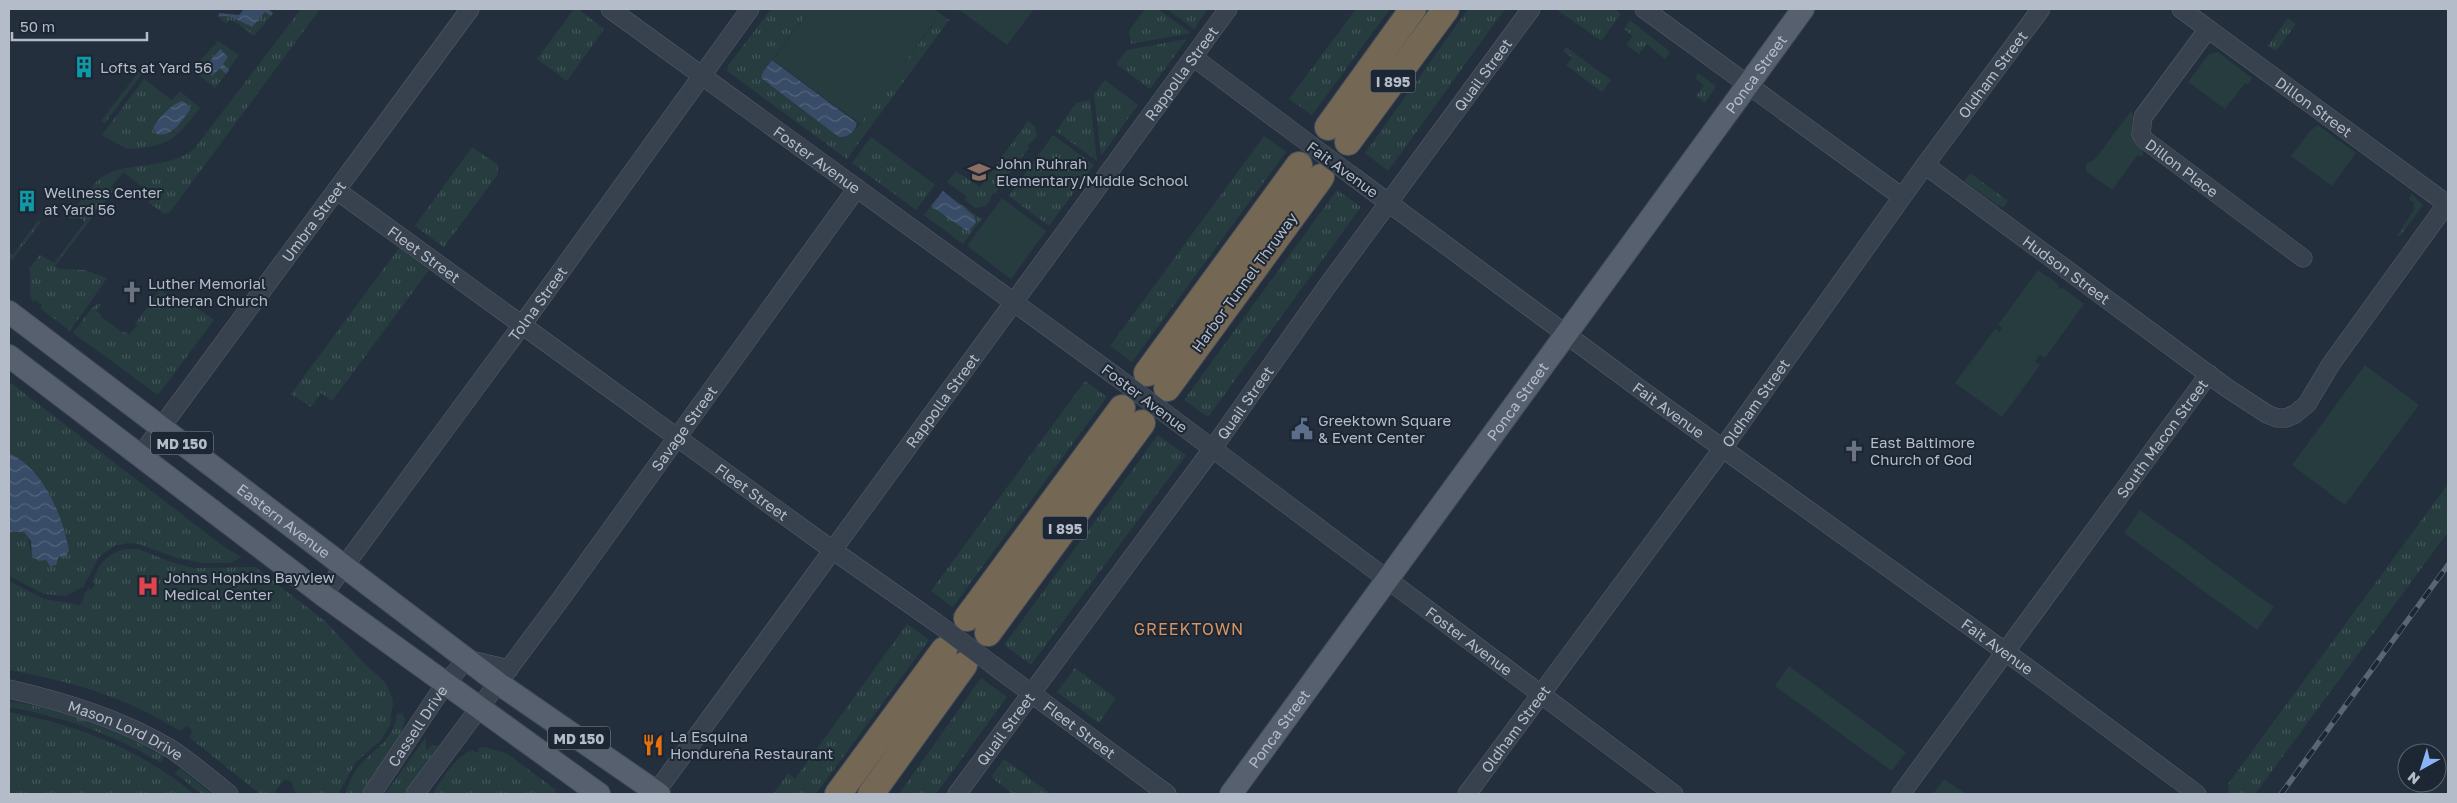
<svg xmlns="http://www.w3.org/2000/svg" width="2457" height="803" font-family="'Golos Text',sans-serif">
  <defs>
    <pattern id="grass-tufts" width="24" height="20" patternUnits="userSpaceOnUse" patternTransform="scale(1.25)"><rect width="24" height="20" fill="#263c3f"/><path d="M3 7l-1-3M5 7V3M7 7l1-3M15 17l-1-3M17 17v-4M19 17l1-3" fill="none" stroke="#435659"/></pattern>
    <pattern id="water-waves" width="16" height="10" patternUnits="userSpaceOnUse" patternTransform="scale(1.25)"><rect width="16" height="10" fill="#394c67"/><path d="M0 5q4-4 8 0t8 0" fill="none" stroke="#53647b"/></pattern>
  </defs>
  <rect width="100%" height="100%" fill="#242f3e"/>
  <path fill="url(#grass-tufts)" fill-rule="evenodd" d="M301,9H320L170,212L164,214L148,202L152,198L145,189L123,172L111,187L114,189L55,266L59,269L85,270L107,278L70,331L40,308L42,305L36,300L33,302C27,291 33,280 29,269L40,255L54,263L85,222L79,217L69,219V216C79,205 89,186 102,177C129,160 166,171 194,149Z
    M574,9H578L604,29L567,81L537,59Z
    M771,9H811L763,72L855,130L937,19L925,9H934L949,20L847,159L727,71L728,66Z
    M1145,9H1158L1191,33L1131,44L1129,31Z
    M1167,9H1208L1194,29Z
    M1356,9H1390L1312,115L1289,99Z
    M1468,9H1505L1388,171L1365,153Z
    M1556,9H1615L1621,14L1601,41Z
    M265,12L271,16L254,36L234,21L229,20L227,23L220,20L221,15L239,19L250,27Z
    M2288,18L2296,24L2276,51L2268,46Z
    M1630,20L1670,52L1665,59L1647,44L1639,54L1626,45L1633,36L1624,29Z
    M1187,39L1150,89L1116,64L1127,50Z
    M218,41L239,55L228,70L223,64L227,58L219,49L204,68L212,76L220,68L226,74L215,88L195,72L200,61Z
    M1566,47L1611,80L1602,92L1566,65L1572,58L1563,51Z
    M141,69L144,71L105,123L101,121Z
    M1698,73L1716,86L1705,103L1696,96L1704,85L1695,78Z
    M144,79L172,100L180,91L200,108C176,139 169,147 127,149L102,135ZM182,101L172,131L162,135L160,119L178,102Z
    M1105,80L1138,105L1101,156L1094,94Z
    M1090,100L1097,161L1056,131L1076,103Z
    M1028,121L1035,126L1037,137L1027,146L1029,148L1020,160L1018,159L1014,164L1016,165L1001,183L1002,184L995,194L993,193L990,198L991,199L986,206L975,208L965,200L967,197L947,182L956,171L980,187Z
    M1053,135L1094,165L1049,226L1009,196Z
    M1264,136L1286,152L1132,362L1110,346Z
    M871,137L935,185L916,210L852,163Z
    M472,147L498,165V174L444,247L415,226Z
    M1970,173L2008,201L2004,207L1999,206L1964,181Z
    M1337,190L1361,207L1208,417L1184,400Z
    M2412,194L2423,205L2400,236H2397L2415,208L2413,206L2414,203L2409,199Z
    M954,199L982,219L963,244L924,215L931,206L968,231L976,220Z
    M38,220L41,222L12,260L9,259V252L13,255Z
    M399,248L429,270L332,401L321,393L311,407L291,394Z
    M160,289L173,299L178,295L214,320L158,395L73,333L92,308L99,303L101,304L96,311L101,314L100,316L123,333L124,331L129,335L137,325L135,324Z
    M1085,381L1107,397L953,607L951,606L931,591Z
    M11,383L223,546L241,557L231,563H202L177,558L139,544L128,543L114,546L99,557L83,587L65,596L44,594L9,576V532H24L28,535L30,550L41,561L46,559L51,566L57,562L68,541C56,508 43,470 9,453V385Z
    M1158,435L1186,455L1031,665L1004,645Z
    M2448,484V532L2255,794H2229L2228,784Z
    M124,549H138L171,562L194,568L255,567L325,621L365,664L385,682L393,700L390,725L381,740L356,762L338,794H296L291,781L284,780L273,794H260L190,738L192,730L187,726L180,731C123,696 74,682 9,670V581L44,599L80,605C85,599 83,594 89,588L91,590L95,584L93,582C98,564 106,555 124,549Z
    M907,624L929,640L816,794H773L788,773L795,779Z
    M1075,668L1116,698L1099,723L1057,692Z
    M981,678L1007,697L936,794H899Z
    M9,701C67,711 113,727 164,757L161,763C113,734 64,717 9,707Z
    M9,712C78,725 140,749 194,794H9Z
    M402,713L405,719L401,735L362,794H345C349,785 352,774 359,766C375,748 394,740 397,714Z
    M426,737V751L432,745L438,746L404,794H385Z
    M483,747L506,753L556,790L553,794H433C441,779 456,756 473,750L475,753L478,752L479,748Z
    M1004,759L1051,794H1013L991,777Z
    M180,768L212,794H201L175,773Z"/>
  <path fill="#263c3f" d="M811,9H925L937,18L860,124L773,60Z
    M958,9H1034L1007,45Z
    M2218,52L2252,78L2248,85L2245,83L2225,109L2188,82L2209,54Z
    M2131,111C2136,119 2129,126 2133,134C2137,143 2144,146 2143,156H2137L2112,190L2086,171V164L2095,159Z
    M2318,125L2356,153L2332,186L2291,156L2310,131Z
    M1002,198L1046,231L1011,279L967,246Z
    M2038,270L2058,284L2059,289L2063,288L2084,304L2045,358L2040,355L2035,361L2040,365L2002,417L1955,383L1995,329L2000,332L2002,328L1998,325Z
    M2365,365L2419,405L2345,505L2292,465Z
    M2140,510L2274,607L2257,630L2124,533Z
    M1789,666L1906,752L1892,771L1775,686Z
    M1944,779L1966,794H1933Z"/>
  <path fill="url(#water-waves)" d="M244,9H268L273,13L271,16L265,12L252,27C241,22 229,13 218,17L219,13L239,15Z
    M220,49L228,57L223,64L229,70L226,74L220,68L212,76L204,68Z
    M772,60L857,123C856,131 848,138 839,137L761,78L763,72Z
    M182,101L190,107V110C182,120 172,138 157,134L153,129C156,120 173,103 182,101Z
    M943,191L974,216L976,223L968,231L964,229L931,206Z
    M9,453C43,469 63,515 69,551L64,558L59,556L56,565L50,566L46,560L39,561L32,556L31,541L24,532H9Z"/>
  <g fill="none" stroke-linecap="round" stroke-linejoin="round">
    <g stroke="#565f6c" stroke-width="19">
      <g id="minor">
        <path id="s1" d="M610,9L1118,378"/>
        <path d="M1644,9L1902,197"/>
        <path id="s2" d="M2181,9L2447,204"/>
        <path id="s3" d="M2208,29L2143,117L2141,134L2145,140L2303,258"/>
        <path d="M1193,57L1296,134"/>
        <path id="s4" d="M1925,165L2227,388L2267,414L2277,418H2286L2295,414L2307,404L2331,364L2448,202"/>
        <path id="s5" d="M1351,175L1640,389L2025,666L2197,794"/>
        <path id="s6" d="M336,190L831,549L938,624"/>
        <path id="s7" d="M1173,419L1674,794"/>
        <path id="s8" d="M140,456L470,9"/>
        <path id="s9" d="M323,595L522,325L750,9"/>
        <path id="s10" d="M993,665L1167,794"/>
        <path id="s11" d="M9,689C65,702 121,719 171,749C191,762 210,779 229,794"/>
        <path id="s12" d="M656,792L1228,9"/>
        <path id="s13" d="M372,794L445,684L467,659L509,669"/>
        <path id="s14" d="M415,794L560,600L857,188"/>
        <path id="s15" d="M957,794L1213,448L1325,289L1531,9"/>
        <path id="s16" d="M1467,794L1723,448L1925,165L2041,9"/>
        <path id="s17" d="M1901,794L2209,374"/>
      </g>
    </g>
    <g stroke="#414a57" stroke-width="24">
      <g id="major">
        <path id="s18" d="M9,312L498,683L659,794"/>
        <path d="M9,356L323,595L599,794"/>
        <path id="s19" d="M1231,794L1803,9"/>
      </g>
    </g>
    <g stroke="#434c59" stroke-width="28">
      <path id="highway" d="M1328,127L1413,9
        M1348,142L1446,9
        M1147,373L1299,165
        M1167,388L1321,177
        M967,618L1122,408
        M988,633L1142,423
        M838,794L944,650
        M871,794L964,665"/>
    </g>
    <use href="#minor" stroke="#38414e" stroke-width="18"/>
    <use href="#major" stroke="#56606e" stroke-width="22"/>
    <use href="#highway" stroke="#746855" stroke-width="26"/>
    <g stroke="#5a6575" stroke-width="5.5">
      <path id="rail" d="M2281,794L2448,565"/>
    </g>
    <use href="#rail" stroke="#1d2633" stroke-width="4" stroke-dasharray="11" stroke-linecap="butt"/>
    <g stroke="#565f6c" stroke-width="19" stroke-linecap="butt">
      <path id="minor-bridge" d="M1296,134L1351,175
        M1118,378L1173,419
        M938,624L993,665"/>
    </g>
    <use href="#minor-bridge" stroke="#38414e" stroke-width="18"/>
  </g>
  <defs>
    <g id="building-bare" transform="scale(1.725)"><path d="M-4-6H4V6H1V3H-1V6H-4ZM-2.5-4.3h1.7v1.8h-1.7ZM.8-4.3h1.7v1.8H.8ZM-2.5-1h1.7V.8h-1.7ZM.8-1h1.7V.8H.8Z" fill="#0f9aa8" stroke="#1d2633" stroke-width="2.5" paint-order="stroke"/></g>
    <g id="school-bare" transform="scale(1.725)"><path d="M0-5L7-2L0 1L-7-2ZM-4 1L0 2.5L4 1V4Q0 6-4 4Z" fill="#8d6e63" stroke="#1d2633" stroke-width="2.5" paint-order="stroke"/></g>
    <g id="church-bare" transform="scale(1.725)"><path d="M-1.2-6h2.4v3.5h3.3v2.4h-3.3V6h-2.4V-.1h-3.3v-2.4h3.3Z" fill="#6b7280" stroke="#1d2633" stroke-width="2.5" paint-order="stroke"/></g>
    <g id="civic-bare" transform="scale(1.725)"><path d="M-.6-6.5H3V-4.5H.6V-3L4-1V1h2V6H-6V1h2V-1L-.6-3ZM-1.2 2.5V6h2.4V2.5Z" fill="#5c6f8a" stroke="#1d2633" stroke-width="2.5" paint-order="stroke"/></g>
    <g id="hospital-bare" transform="scale(1.725)"><path d="M-5-5h3v3.5h4V-5h3V5h-3V1.5h-4V5h-3Z" fill="#e0444e" stroke="#1d2633" stroke-width="2.5" paint-order="stroke"/></g>
    <g id="restaurant-bare" transform="scale(1.725)"><path d="M-5-6h1v4h1v-4h1v4h1v-4h1v5L-1.5 .5V6h-2V.5L-5-1ZM5-6V6H3V1.5H1.5Q1.5-4 5-6Z" fill="#e8710a" stroke="#1d2633" stroke-width="2.5" paint-order="stroke"/></g>
  </defs>
  <g fill-rule="evenodd">
    <use href="#building-bare" x="84" y="67"/>
    <use href="#school-bare" x="979" y="172"/>
    <use href="#building-bare" x="27" y="201"/>
    <use href="#church-bare" x="132" y="292"/>
    <use href="#civic-bare" x="1302" y="429"/>
    <use href="#church-bare" x="1854" y="451"/>
    <use href="#hospital-bare" x="148" y="586"/>
    <use href="#restaurant-bare" x="653" y="745"/>
  </g>
  <g text-anchor="middle" dominant-baseline="central" stroke-width="4" stroke-linejoin="round" paint-order="stroke">
    <g fill="#1d2633" stroke="#878f9c" stroke-width="1">
      <rect x="1370.5" y="69.5" width="45" height="23" rx="4"/>
      <rect x="151" y="431.5" width="62" height="23" rx="4"/>
      <rect x="1042.5" y="516.5" width="45" height="23" rx="4"/>
      <rect x="548" y="726.5" width="62" height="23" rx="4"/>
    </g>
    <g font-size="14" font-weight="bold" fill="#b4bcc9">
      <text x="1393" y="81">I 895</text>
      <text x="182" y="443">MD 150</text>
      <text x="1065" y="528">I 895</text>
      <text x="579" y="738">MD 150</text>
    </g>
    <g font-size="15" fill="#b4bcc9" stroke="#1d2633" text-anchor="start">
      <text x="100" y="67">Lofts at Yard 56</text>
      <text x="996" y="163">John Ruhrah<tspan x="996" dy="17">Elementary/Middle School</tspan></text>
      <text x="44" y="192">Wellness Center<tspan x="44" dy="17">at Yard 56</tspan></text>
      <text x="148" y="283">Luther Memorial<tspan x="148" dy="17">Lutheran Church</tspan></text>
      <text x="1318" y="420">Greektown Square<tspan x="1318" dy="17">&amp; Event Center</tspan></text>
      <text x="1870" y="442">East Baltimore<tspan x="1870" dy="17">Church of God</tspan></text>
      <text x="164" y="577">Johns Hopkins Bayview<tspan x="164" dy="17">Medical Center</tspan></text>
      <text x="670" y="736">La Esquina<tspan x="670" dy="17">Hondureña Restaurant</tspan></text>
    </g>
    <g font-size="15" fill="#b4bcc9" stroke="#1d2633">
      <text stroke="none"><textPath href="#s12" startOffset="890">Rappolla Street</textPath></text>
      <text stroke="none"><textPath href="#s15" startOffset="891">Quail Street</textPath></text>
      <text stroke="none"><textPath href="#s19" startOffset="891">Ponca Street</textPath></text>
      <text stroke="none"><textPath href="#s16" startOffset="891">Oldham Street</textPath></text>
      <text stroke="none"><textPath href="#s2" startOffset="165">Dillon Street</textPath></text>
      <text stroke="none"><textPath href="#s1" startOffset="256">Foster Avenue</textPath></text>
      <text stroke="none"><textPath href="#s3" startOffset="180">Dillon Place</textPath></text>
      <text transform="translate(1343 169) rotate(36)">Fait Avenue</text>
      <text stroke="none"><textPath href="#s8" startOffset="292">Umbra Street</textPath></text>
      <text stroke="none"><textPath href="#s6" startOffset="109">Fleet Street</textPath></text>
      <text stroke="none"><textPath href="#s4" startOffset="176">Hudson Street</textPath></text>
      <text transform="translate(1244 282) rotate(-54)">Harbor Tunnel Thruway</text>
      <text stroke="none"><textPath href="#s9" startOffset="362">Tolna Street</textPath></text>
      <text transform="translate(1145 398) rotate(37)">Foster Avenue</text>
      <text stroke="none"><textPath href="#s12" startOffset="485">Rappolla Street</textPath></text>
      <text stroke="none"><textPath href="#s19" startOffset="486">Ponca Street</textPath></text>
      <text stroke="none"><textPath href="#s15" startOffset="486">Quail Street</textPath></text>
      <text stroke="none"><textPath href="#s16" startOffset="486">Oldham Street</textPath></text>
      <text stroke="none"><textPath href="#s5" startOffset="395">Fait Avenue</textPath></text>
      <text stroke="none"><textPath href="#s14" startOffset="454">Savage Street</textPath></text>
      <text stroke="none"><textPath href="#s17" startOffset="441">South Macon Street</textPath></text>
      <text stroke="none"><textPath href="#s6" startOffset="514">Fleet Street</textPath></text>
      <text stroke="none"><textPath href="#s18" startOffset="345">Eastern Avenue</textPath></text>
      <text stroke="none"><textPath href="#s7" startOffset="370">Foster Avenue</textPath></text>
      <text stroke="none"><textPath href="#s5" startOffset="800">Fait Avenue</textPath></text>
      <text stroke="none"><textPath href="#s13" startOffset="82">Cassell Drive</textPath></text>
      <text stroke="none"><textPath href="#s16" startOffset="81">Oldham Street</textPath></text>
      <text stroke="none"><textPath href="#s15" startOffset="81">Quail Street</textPath></text>
      <text stroke="none"><textPath href="#s19" startOffset="81">Ponca Street</textPath></text>
      <text stroke="none"><textPath href="#s10" startOffset="108">Fleet Street</textPath></text>
      <text stroke="none"><textPath href="#s11" startOffset="124">Mason Lord Drive</textPath></text>
    </g>
    <g font-size="16" letter-spacing="1" fill="#d59563" stroke="#1d2633">
      <text x="1189" y="629">GREEKTOWN</text>
    </g>
  </g>
  <rect width="2457" height="803" fill="none" stroke="#b4bcc9" stroke-width="20"/>
  <g transform="translate(2422 768) rotate(219)"><circle r="24" fill="#1d2633" stroke="#59626f"/>
  <path d="M0-4L9 19L0 12L-9 19Z" fill="#8ab4f8"/>
  <text y="-8" font-size="14" font-weight="bold" text-anchor="middle" fill="#b4bcc9">N</text>
  </g>
  <path d="M12 32v8h135v-8" fill="none" stroke="#b4bcc9" stroke-width="2.5"/>
  <text x="20" y="32" font-size="15" fill="#b4bcc9" stroke="#1d2633" stroke-width="4" paint-order="stroke">50 m</text>
</svg>
